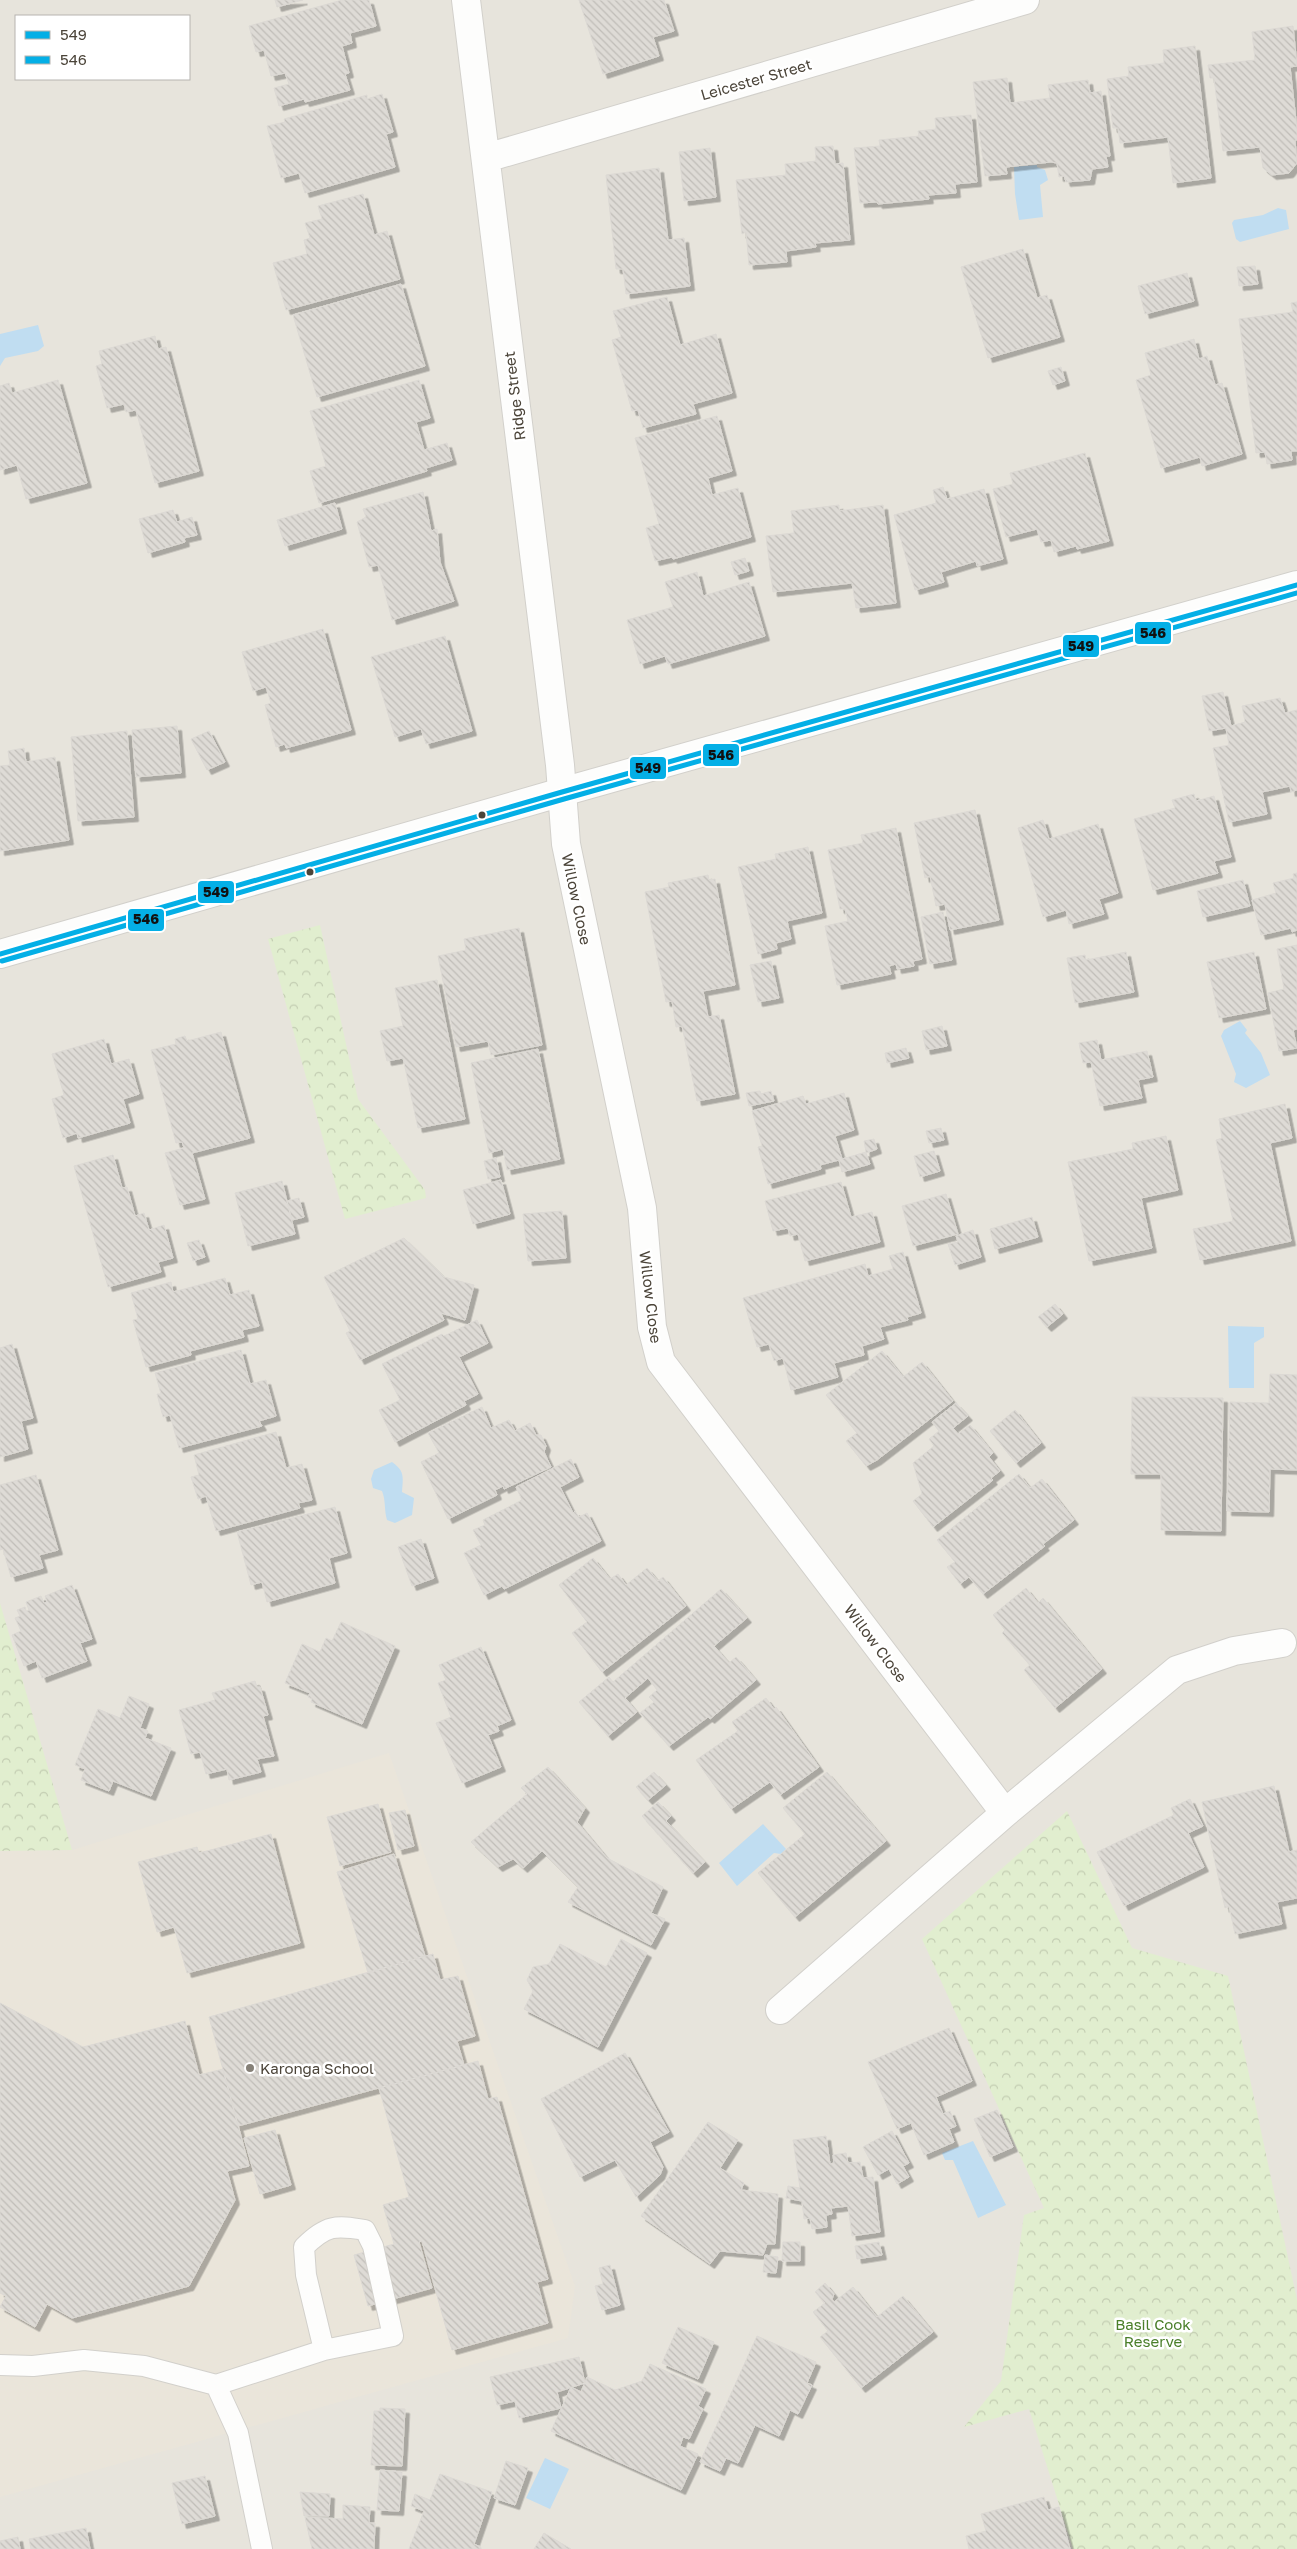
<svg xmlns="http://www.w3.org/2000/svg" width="1297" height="2549" font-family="'Golos Text',sans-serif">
  <defs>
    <pattern id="forest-crowns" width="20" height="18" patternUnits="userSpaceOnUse" patternTransform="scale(1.25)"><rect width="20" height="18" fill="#e1eecf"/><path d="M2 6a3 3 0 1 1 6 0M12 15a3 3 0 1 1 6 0" fill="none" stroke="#c3cdb2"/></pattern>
    <pattern id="building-back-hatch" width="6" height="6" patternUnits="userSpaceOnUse" patternTransform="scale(1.25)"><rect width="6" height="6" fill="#dedbd6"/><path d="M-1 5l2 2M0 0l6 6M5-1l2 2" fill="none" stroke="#c0bdb8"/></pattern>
    <filter id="shadow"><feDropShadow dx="4.5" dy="4.5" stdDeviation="0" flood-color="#0004"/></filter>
  </defs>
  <rect width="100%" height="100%" fill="#f4f2ee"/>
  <path fill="#e7e4dc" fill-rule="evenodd" d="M0,0H1297V2549H0ZM16,16H189V79H16Z"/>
  <path fill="#eae5da" d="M389,1753L575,2286L568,2338L0,2497V1851L72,1850Z"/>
  <path fill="url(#forest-crowns)" d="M320,925L358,1099L425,1190L426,1198L345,1219L268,939Z
    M0,1603L72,1850L0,1851Z
    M1067,1811L1132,1948L1228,1976L1297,2300V2549H1073L1029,2409L964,2427L1001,2381L1024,2215L1044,2208L922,1939Z"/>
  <path fill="#c0ddf1" d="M1037,165V167L1045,170L1048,180L1040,185L1043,217L1019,220L1015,194L1014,167Z
    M1278,208L1286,210L1289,229L1240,242L1236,239L1232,223L1234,220L1263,215Z
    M38,325L44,346L38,351L5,358L0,366V334Z
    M1240,1021L1247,1030L1245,1033L1261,1053L1270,1075L1246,1088L1234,1082L1236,1074L1221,1036L1224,1030Z
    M1228,1326L1264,1327V1337L1254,1343V1388H1229Z
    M392,1462C405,1471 403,1477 402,1492L414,1498L412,1515L395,1523L387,1520C384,1510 386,1501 382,1491L373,1488L371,1479L374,1470Z
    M763,1824L786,1849L781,1854L774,1853L737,1886L719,1863Z
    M973,2141L1006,2205L978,2218L953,2160H945L942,2153Z
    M545,2458L569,2469L550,2509L526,2498Z"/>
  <path fill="url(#building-back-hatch)" stroke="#dcd9d4" filter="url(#shadow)" d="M275,0H303L277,7Z
    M342,0H369L376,26L350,33L352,43L342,46L349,73L345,74L350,90L305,102L304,99L279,106L274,88L289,84L285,73L271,76L264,50L256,52L249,26Z
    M579,0H664L674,31L653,37L659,56L603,74Z
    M1293,26L1297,66L1290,67L1297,129V140H1295L1297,163L1289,173L1272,175L1263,168L1260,147L1223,151L1214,78H1210L1208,65L1255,60L1252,32Z
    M1195,46L1211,178L1173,183L1168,137L1120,143L1118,128H1113L1107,79L1129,76L1128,67L1164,63L1163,50Z
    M1007,78L1010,103L1050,98L1048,85L1088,80L1090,93L1101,91L1110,156H1106L1108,167L1092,169L1090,180L1066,182L1064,176L1059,177L1057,163L1051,162L1006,167L1007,174L985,176L973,82Z
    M382,94L393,132L386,134L395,167L305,193L299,173L281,178L267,126L285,122L284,119L367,95V99Z
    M971,115L977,182L955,184L956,193L928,195L929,199L878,204L877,202L860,203L854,148L880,146L879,140L919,136L918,131L936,129L935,118Z
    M833,146L835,164L843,163L850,240L815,243L816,247L786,251L787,262L749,265L746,232L742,234L736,180L786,175L785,164L816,161L815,147Z
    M710,148L716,197L684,201L679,152Z
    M659,168L668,240L684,238L690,286L626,294L623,269H616L606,175Z
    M363,194L374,235L387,231L400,279L286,310L273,263L307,254L304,240L310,238L305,223L322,219L318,206Z
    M1023,249L1037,298L1047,295L1060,337L988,358L961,267Z
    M1255,266L1258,284L1239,286L1237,267Z
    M1187,273L1194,301L1145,314L1138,286Z
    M401,284L425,366L317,397L293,315Z
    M667,297L680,345L716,334L732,393L693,404L696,414L643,428L638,410L632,411L612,340L621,337L613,311Z
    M1297,302V451H1291L1292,460L1267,464L1265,452L1256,453L1239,319L1293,312L1291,303Z
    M155,336L158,349L166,347L199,471L155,483L136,410L126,412L124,404L107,408L96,366L102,364L99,351Z
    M1194,339L1199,359L1207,356L1215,385L1222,383L1242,454L1202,466L1200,457L1161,468L1136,380L1151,375L1145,353Z
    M1061,367L1065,381L1053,385L1048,371Z
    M58,380L87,483L26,499L17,465L0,470V386L9,383L12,393Z
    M419,380L430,418L416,422L424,450L447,443L452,460L426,468L427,471L319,503L310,471L326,466L310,411Z
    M717,416L732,471L708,478L712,495L738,488L751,537L673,559L672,557L655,561L646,528L659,524L635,438Z
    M1085,453L1109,541L1077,549L1076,546L1054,552L1051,540L1041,542L1037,529L1006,537L993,489L1013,484L1010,473Z
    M943,487L947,499L984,489L1003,559L977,566L976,561L941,572L944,582L915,590L894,515L936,503L933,490Z
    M423,492L431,531L437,529L440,562L454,601L392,620L378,565L369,567L357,522L366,517L363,509Z
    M335,503L342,529L285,546L277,520Z
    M839,505V511L883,505L896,603L856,608L852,583L773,592L766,536L794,533L791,511Z
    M173,510L177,522L192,517L197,535L184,538L185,542L148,553L139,519Z
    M745,558L749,571L735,575L731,562Z
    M697,572L703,596L749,582L765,636L668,664L665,656L640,664L627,620L673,607L665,582Z
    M323,629L351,730L286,748L285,744L276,747L265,705L271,703L266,687L253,691L242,652Z
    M445,636L472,731L426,744L421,729L395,737L371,657Z
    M1223,692L1231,726L1245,722L1242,706L1280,698L1285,713L1297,710V790L1291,792L1290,786L1262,792L1267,814L1229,822L1213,748L1229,745L1226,728L1209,731L1202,696Z
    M177,726L181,773L136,777L132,730Z
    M127,731L134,817L78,821L71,737Z
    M209,731L225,762L207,770L191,739Z
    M24,748L26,762L55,757L69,840L0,851V766L10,765L8,751Z
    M1194,794L1196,801L1214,796L1231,857L1214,861L1218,873L1153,890L1134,819L1175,808L1172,800Z
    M975,810L999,920L950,930L945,904L936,906L930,876L925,878L914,823Z
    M1043,820L1049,839L1098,824L1118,893L1099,899L1104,914L1069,924L1066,910L1043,917L1018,828Z
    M896,828L922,959L913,961L914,966L897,969L896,964L889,966L891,974L837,985L825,926L848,921L845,909H840L828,850L863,843L861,835Z
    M808,847L822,913L787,921L791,939L776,943L777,949L758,954L738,867L776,859L775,854Z
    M1297,873V930L1292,932L1291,928L1261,935L1252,900L1276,893L1273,883L1294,878L1293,874Z
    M708,875L709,880L715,879L735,985L703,991L708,1017L719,1015L735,1094L697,1101L682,1026L676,1027L672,1001L666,1002L645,892L669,887L668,883Z
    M1243,880L1250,906L1203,917L1197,891Z
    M943,912L952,960L930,964L921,917Z
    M519,928L542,1045L491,1055L488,1041L456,1047L438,956L466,950L464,939Z
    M1297,945V1029L1293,1030L1297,1048L1279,1051L1268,993L1284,989L1277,949Z
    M1126,952L1134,992L1075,1003L1067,958L1085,955L1086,960Z
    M1254,952L1266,1009L1219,1018L1207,962Z
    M771,961L779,998L758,1002L750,965Z
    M437,980L465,1119L418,1128L403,1058L387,1061L380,1031L403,1026L395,988Z
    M942,1026L947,1046L926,1050L922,1031Z
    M221,1032L250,1138L192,1153L205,1199L180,1205L165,1153L184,1148L182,1142L176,1143L151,1050L176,1044L175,1039L185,1036L187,1041Z
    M104,1039L111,1064L129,1059L139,1094L123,1099L130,1123L78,1138L77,1133L63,1138L52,1099L64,1095L52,1054Z
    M1097,1040L1101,1060L1147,1051L1153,1077L1138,1080L1142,1098L1100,1106L1091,1062L1083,1063L1079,1043Z
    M906,1048L909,1058L887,1063L885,1053Z
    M538,1049L560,1159L507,1170L503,1149L489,1153L471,1063Z
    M760,1091L761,1094L771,1091L774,1101L749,1106L746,1093Z
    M844,1093L854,1130L835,1136L842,1159L866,1152L864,1141L874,1139L877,1149L866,1153L870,1164L842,1172L839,1160L820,1165L821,1169L768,1184L758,1147L762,1146L752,1111L803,1096L806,1104Z
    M1285,1104L1292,1138L1270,1143L1291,1241L1200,1260L1193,1229L1233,1221L1216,1140L1222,1138L1219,1119Z
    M941,1128L944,1140L929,1143L926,1131Z
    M1166,1136L1178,1190L1141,1198L1152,1248L1089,1261L1068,1162L1133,1149L1132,1143Z
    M934,1151L940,1171L920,1177L914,1156Z
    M113,1155L122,1188L127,1187L135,1216L144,1213L149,1230L164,1225L173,1258L158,1262L161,1272L108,1287L74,1166Z
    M496,1158L500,1177L488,1179L484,1161Z
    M501,1180L510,1214L473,1224L463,1190Z
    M282,1181L295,1234L248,1246L235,1193Z
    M841,1182L851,1217L872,1212L880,1242L805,1261L798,1234L790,1236L788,1228L773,1231L765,1201Z
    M946,1194L958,1234L913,1246L902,1206Z
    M299,1198L304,1217L292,1220L287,1201Z
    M562,1211L566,1258L528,1261L523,1214Z
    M1032,1217L1038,1237L995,1249L990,1229Z
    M973,1230L981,1257L955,1265L948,1244L958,1242L956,1236Z
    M404,1238L444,1277L474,1285L465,1320L441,1313L444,1320L360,1360L346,1333L350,1331L324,1277Z
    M199,1240L205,1257L193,1261L187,1243Z
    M903,1252L921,1313L907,1317L908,1320L880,1327L884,1339L862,1346L864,1355L834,1363L838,1377L791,1390L783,1358L774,1361L769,1344L757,1347L743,1298L865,1264L868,1276L893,1269L889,1256Z
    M225,1278L230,1295L249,1290L259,1326L242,1330L244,1337L190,1351L191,1355L146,1367L133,1320L138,1319L131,1293L171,1282L173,1292Z
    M1055,1304L1063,1314L1047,1327L1038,1317Z
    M477,1320L488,1343L459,1357L478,1394L464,1401L466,1405L395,1442L379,1410L400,1400L382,1364L442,1334L444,1336Z
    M12,1344L33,1418L21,1421L28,1449L0,1457V1348Z
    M241,1350L250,1384L266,1380L276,1416L259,1421L262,1426L179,1448L170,1415L163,1417L157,1394H161L155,1373Z
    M882,1351L903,1377L922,1362L953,1401L877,1460L866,1466L846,1441L857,1433L826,1395Z
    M1270,1374L1297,1375V1470L1270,1469L1269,1512L1227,1511L1230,1402L1269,1403Z
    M1132,1397L1223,1398L1221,1531L1161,1530V1474H1131Z
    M956,1403L968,1416L953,1428L958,1434L970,1425L993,1453L989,1457L1000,1471L991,1478L993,1480L933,1527L913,1501L922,1494L913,1463L934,1446L929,1439L939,1431L932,1422Z
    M482,1407L491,1428L509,1420L515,1431L530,1423L536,1435H541L546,1446L544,1452L551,1467L504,1489L503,1486L495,1490L497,1495L448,1519L421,1462L439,1453L428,1433Z
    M1015,1410L1041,1443L1016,1463L990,1431Z
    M276,1432L286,1468L302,1464L312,1500L298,1503L300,1508L216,1531L206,1496L198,1499L191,1477L199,1475L194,1455Z
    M571,1459L579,1477L560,1487L573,1513L575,1511L579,1517L587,1513L601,1541L504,1589L502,1586L484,1595L464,1553L481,1545L473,1530L485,1525L483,1520L522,1500L516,1487Z
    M1019,1474L1030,1488L1042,1479L1074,1520L1043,1544L1045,1546L983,1594L969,1577L960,1584L947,1567L955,1562L937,1540Z
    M36,1475L58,1550L39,1555L43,1568L11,1577L3,1549L0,1550V1485Z
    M335,1507L347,1553L329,1558L335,1583L267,1602L262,1582L251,1585L237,1532Z
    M421,1539L434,1578L412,1586L398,1547Z
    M593,1558L610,1579L618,1574L626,1585L647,1568L658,1581L663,1577L686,1606L602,1672L572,1633L587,1622L559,1585Z
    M72,1585L92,1639L80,1643L87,1661L42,1678L36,1661L24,1666L12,1635L21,1631L15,1618L20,1616L17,1610L25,1607L26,1611L29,1610L26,1602L41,1596L44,1603L47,1602L45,1596Z
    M1026,1588L1038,1603L1043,1598L1102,1669L1055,1708L1024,1670L1030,1665L1002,1633L1005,1630L993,1615Z
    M721,1589L747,1618L714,1646L729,1663L736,1657L756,1680L710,1719L708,1717L669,1746L640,1713L654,1702L649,1697L657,1690L648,1678L625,1698L637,1712L608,1736L579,1702L609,1677L613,1682Z
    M341,1622L395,1646L362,1724L311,1702L312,1699L308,1697L310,1693L285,1683L302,1644L320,1652L326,1638L332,1641Z
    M481,1647L511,1720L497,1726L499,1731L488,1735L501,1767L462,1783L436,1723L451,1717L438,1683L446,1680L439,1665Z
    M255,1681L257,1687H260L268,1715L263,1716L274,1756L257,1759L261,1772L229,1780L227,1769L206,1774L200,1752L191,1754L179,1710L215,1700L212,1693Z
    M129,1696L149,1704L140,1728L148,1731L145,1738L171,1748L151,1796L113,1781L109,1791L81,1780L85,1769L75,1765L98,1709L120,1718Z
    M766,1698L774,1709L776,1707L819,1767L780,1795L770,1782L731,1809L696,1760L738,1731L732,1722Z
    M548,1767L585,1808L577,1822L607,1858L663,1887L651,1913L665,1919L651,1945L568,1902L578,1887L542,1851L523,1868L513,1859L498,1867L471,1842L527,1794L521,1788Z
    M654,1772L666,1785L648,1800L636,1787Z
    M827,1772L886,1841L795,1917L758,1873L805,1834L783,1808Z
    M1274,1786L1289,1852L1297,1850V1898L1277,1902L1282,1924L1235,1934L1229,1906L1225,1908L1202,1802Z
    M1190,1799L1203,1826L1188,1833L1204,1867L1124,1906L1097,1852L1174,1815L1171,1808Z
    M658,1802L671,1816L666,1821L705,1862L693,1873L642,1816Z
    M378,1804L391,1852L340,1866L327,1817Z
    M405,1810L414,1846L398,1850L389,1813Z
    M271,1834L300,1943L187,1973L174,1927L157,1932L138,1862L197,1847L199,1853Z
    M394,1854L425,1956L368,1973L337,1872Z
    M621,1939L647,1953L598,2047L524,2009L533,1991L527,1980L533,1967L549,1964L560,1944L606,1967Z
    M433,1954L440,1980L458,1976L475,2036L457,2041L464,2065L238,2126L209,2017Z
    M0,2003L83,2047L185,2021L199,2075L223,2069L249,2166L227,2171L235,2200L189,2286L72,2318L47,2304L35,2327L0,2307L6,2296L0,2293Z
    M949,2028L972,2081L936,2097L943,2114L950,2111L956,2126L949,2129L954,2142L924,2155L911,2123L897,2129L868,2062Z
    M625,2053L669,2132L650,2142L663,2167L660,2175L636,2197L615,2160L580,2177L541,2099Z
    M478,2061L488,2099L497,2097L548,2279L537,2282L548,2323L452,2350L422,2241L419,2242L432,2288L368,2306L354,2255L394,2244L383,2205L409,2197L379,2088Z
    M997,2110L1013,2147L990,2157L974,2119Z
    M708,2122L738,2140L720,2168L744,2183L741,2190L778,2194L775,2244H767L763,2255L720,2251L710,2264L641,2216Z
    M275,2130L291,2185L260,2194L244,2138Z
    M892,2131L909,2163L903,2166L909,2177L897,2184L889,2169L878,2175L863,2147Z
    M826,2136L830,2164L834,2163L833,2155L846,2153L848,2163L860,2162L863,2178L873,2177L880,2232L852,2236L848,2206L831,2208L832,2214L826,2215L827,2227L812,2229L810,2218L804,2219L802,2201L786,2198L788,2186L800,2188L793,2140Z
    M783,2242H800V2261H782Z
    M879,2242L882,2255L857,2259L855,2246Z
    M765,2255L778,2257L776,2273L763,2272Z
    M610,2265L620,2305L602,2310L595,2286L603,2284L599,2268Z
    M825,2283L834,2294L832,2299L834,2302L853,2287L877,2317L903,2296L933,2332L861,2388L820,2337L828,2331L813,2312L825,2303L815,2292Z
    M678,2327L714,2342L698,2379L662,2363Z
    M757,2336L816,2362L807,2383L812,2385L798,2414L790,2410L779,2436L755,2425L738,2463L726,2458L720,2471L700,2462Z
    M579,2357L585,2383L557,2392L561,2408L519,2418L515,2401L497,2405L490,2377Z
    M650,2364L706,2389L698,2406L703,2409L689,2439L683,2437L680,2446L698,2454L681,2490L551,2431L571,2387L581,2392L587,2377L615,2390L642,2381Z
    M380,2408L405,2409L402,2466L371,2465L374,2411H380Z
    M506,2461L528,2468L515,2505L494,2498Z
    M380,2470L402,2472L399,2511L377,2510Z
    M440,2474L492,2492L474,2544L481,2547L480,2549H409L424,2511L411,2506L415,2494L430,2500Z
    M205,2476L215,2516L182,2524L172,2483Z
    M300,2492L330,2494L329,2516H304Z
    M1044,2497L1048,2510L1059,2507L1070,2549H969L966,2536L986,2531L981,2514Z
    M343,2505L370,2507L369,2523H375L374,2549H312L305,2517L343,2519Z
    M86,2528L90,2549H31L29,2539Z
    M544,2533L571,2549H534Z
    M18,2537L20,2549H0V2541Z"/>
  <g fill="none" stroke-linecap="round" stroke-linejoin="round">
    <g stroke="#d2d0cb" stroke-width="22">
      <path id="service" d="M0,2365L33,2366L84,2360L144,2366L216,2385L238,2433L262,2549
        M216,2385L324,2350L306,2275L304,2247C326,2225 335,2225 365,2230L373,2246L393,2336L324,2350"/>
    </g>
    <g stroke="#d2d0cb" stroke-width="30">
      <path id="minor" d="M466,0L560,765L566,844L642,1208L652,1327L661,1362L1005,1813
        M486,158L1025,0
        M780,2010L1005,1813L1177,1670L1234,1651L1282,1643"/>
    </g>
    <g stroke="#d2d0cb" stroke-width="30">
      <path id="tertiary" d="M0,954L562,792L1297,585"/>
    </g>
    <use href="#service" stroke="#fdfdfc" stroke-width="20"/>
    <use href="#minor" stroke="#fdfdfc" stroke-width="28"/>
    <use href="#tertiary" stroke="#fdfdfc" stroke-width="28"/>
    <g stroke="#fff" stroke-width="9">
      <path id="bus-1" d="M0,954L562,792L1297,585"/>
    </g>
    <g stroke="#fff" stroke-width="9">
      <path id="bus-2" d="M2,961L564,799L1297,593"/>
    </g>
    <use href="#bus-1" stroke="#04afe6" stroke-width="5"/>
    <use href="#bus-2" stroke="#04afe6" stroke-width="5"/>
  </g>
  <g fill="#4b4439" stroke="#fff" stroke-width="2">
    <circle cx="482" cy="815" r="4.5"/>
    <circle cx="310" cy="872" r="4.5"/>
  </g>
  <circle fill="#868178" stroke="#fff" stroke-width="2" cx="250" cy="2068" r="5"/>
  <g text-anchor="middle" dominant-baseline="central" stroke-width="5" stroke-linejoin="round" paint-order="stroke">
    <g font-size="15" fill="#4b4439" stroke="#fff">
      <text transform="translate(756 79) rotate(-16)">Leicester Street</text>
      <text transform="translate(514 396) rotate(-97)">Ridge Street</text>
      <text transform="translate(577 899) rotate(78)">Willow Close</text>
      <text transform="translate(651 1297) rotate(83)">Willow Close</text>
      <text transform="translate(876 1643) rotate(53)">Willow Close</text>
    </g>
    <g font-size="15" fill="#4b4439" stroke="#fff" text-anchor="start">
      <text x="260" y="2068">Karonga School</text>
    </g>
    <g font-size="15" fill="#4a7f2a" stroke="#fff">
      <text x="1153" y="2324">Basil Cook<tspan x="1153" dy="17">Reserve</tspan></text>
    </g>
  </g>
  <g stroke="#fff" stroke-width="2">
    <rect x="1134" y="621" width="38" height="24" rx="5" fill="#04afe6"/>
    <rect x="1062" y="634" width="38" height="24" rx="5" fill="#04afe6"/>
    <rect x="702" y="743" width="38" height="24" rx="5" fill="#04afe6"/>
    <rect x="629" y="756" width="38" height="24" rx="5" fill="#04afe6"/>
    <rect x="197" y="880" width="38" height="24" rx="5" fill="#04afe6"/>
    <rect x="127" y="908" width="38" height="24" rx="5" fill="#04afe6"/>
  </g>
  <g font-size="14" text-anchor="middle" font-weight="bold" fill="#111">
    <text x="1153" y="638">546</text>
    <text x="1081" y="651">549</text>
    <text x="721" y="760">546</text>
    <text x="648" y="773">549</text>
    <text x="216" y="897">549</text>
    <text x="146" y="924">546</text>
  </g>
  <rect x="15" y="15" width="175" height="65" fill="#ffffff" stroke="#b7b4b0"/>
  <rect x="25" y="31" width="25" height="8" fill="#04afe6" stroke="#b7b4b0"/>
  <text x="60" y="40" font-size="15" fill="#4b4439">549</text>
  <rect x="25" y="56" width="25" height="8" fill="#04afe6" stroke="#b7b4b0"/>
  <text x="60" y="65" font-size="15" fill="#4b4439">546</text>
</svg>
